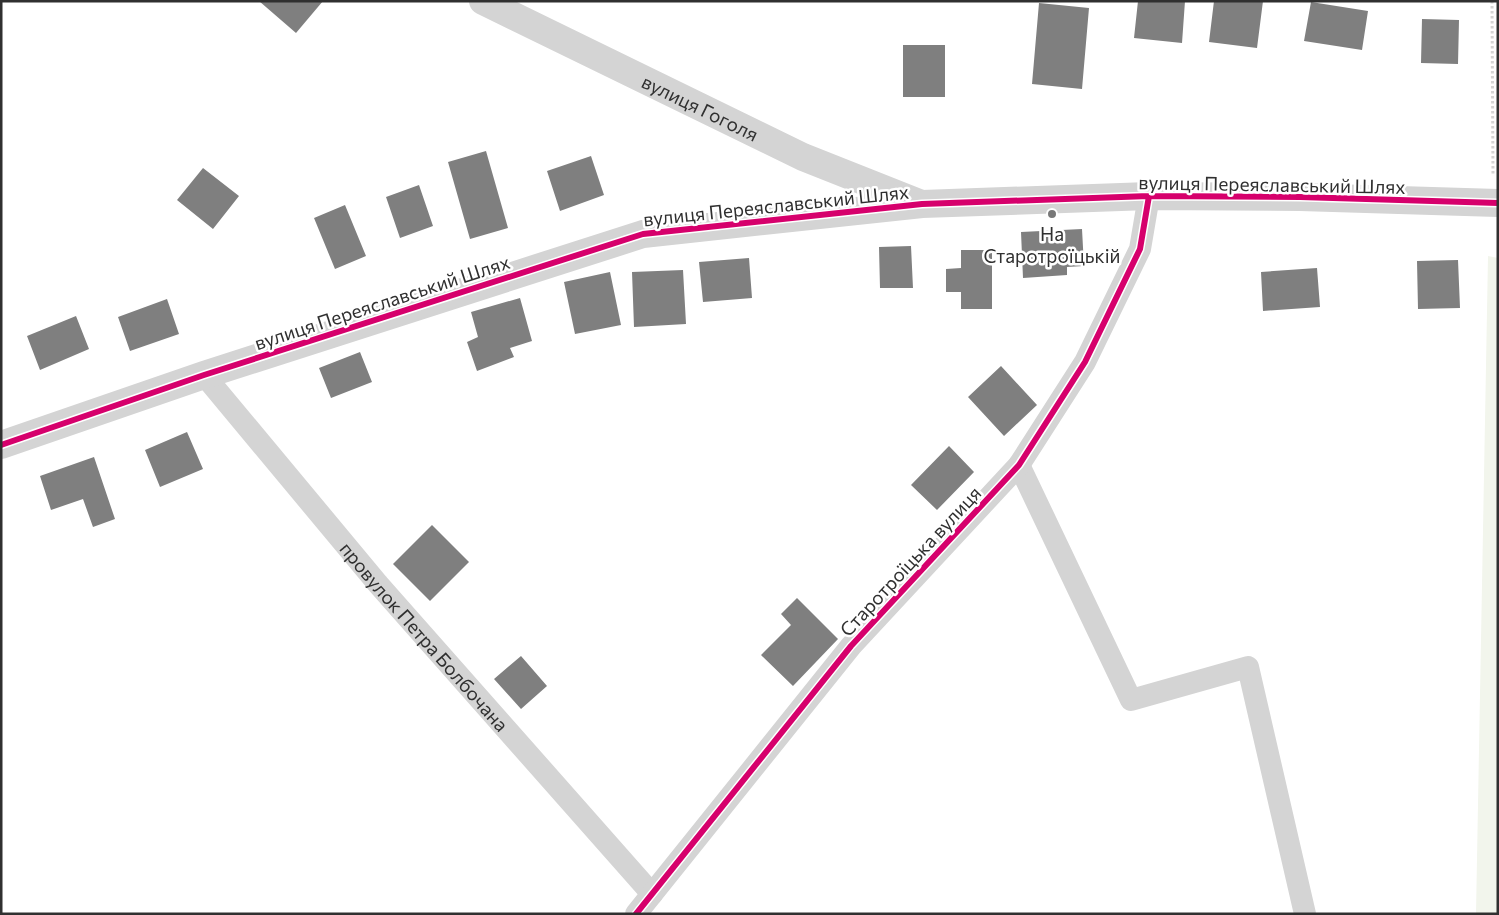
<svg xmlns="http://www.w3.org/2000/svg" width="1499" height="915" font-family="Commissioner,sans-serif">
  <rect width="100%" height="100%" fill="#fff"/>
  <path fill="#f2f5ec" d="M1488,256L1498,258V914H1476Z"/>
  <path fill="#7f7f7f" d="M259,1H323L296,33Z
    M1138,1H1185L1182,43L1134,38Z
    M1214,1H1263L1257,48L1209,42Z
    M1311,2L1368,11L1362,50L1304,41Z
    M1039,3L1089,8L1082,89L1032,84Z
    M1422,19L1459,20L1458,64L1421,63Z
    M903,45H945V97H903Z
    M486,151L508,228L470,239L448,162Z
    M591,156L604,195L560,211L547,171Z
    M203,168L239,196L213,229L177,200Z
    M419,185L433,226L400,238L386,197Z
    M345,205L366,256L335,269L314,218Z
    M1082,229L1084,266L1067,267V275L1023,278L1021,232Z
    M911,246L913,288H880L879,247Z
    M961,250H992V309H961V292H946V269L961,268Z
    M749,258L752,298L703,302L699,262Z
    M1458,260L1460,308L1418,309L1417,261Z
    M1317,268L1320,307L1263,311L1261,272Z
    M683,270L686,324L634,327L632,272Z
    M610,272L621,325L575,334L564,282Z
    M520,298L532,341L510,348L514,357L477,371L467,342L478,337L471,312Z
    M167,299L179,334L130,351L118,317Z
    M76,316L89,349L40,370L27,336Z
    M360,352L372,382L331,398L319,368Z
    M1001,366L1037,405L1004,436L968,397Z
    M187,432L203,469L160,487L145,450Z
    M949,446L974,472L937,510L911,485Z
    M94,457L115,519L93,527L83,499L51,510L40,476Z
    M432,525L469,562L430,601L393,564Z
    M797,598L838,639L793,686L761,655L791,625L781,614Z
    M521,656L547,686L521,709L494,679Z"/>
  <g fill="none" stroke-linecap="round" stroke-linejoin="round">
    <path stroke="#d4d4d4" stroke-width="3" stroke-dasharray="2.5 2.5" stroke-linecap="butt" d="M1492,1L1493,175"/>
    <g stroke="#d4d4d4" stroke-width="22">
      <path id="s1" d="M204,375L378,584L652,894"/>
      <path d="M1019,465L1131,700L1248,667L1305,914"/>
      <path d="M636,914L851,646L1019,465L1085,362L1140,249L1149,196"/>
    </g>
    <g stroke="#d4d4d4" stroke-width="28">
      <path id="s2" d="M483,1L803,157L919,203"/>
      <path d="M1,445L204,375L643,234L922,204L1149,196L1300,197L1498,203"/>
    </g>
    <g stroke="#fff" stroke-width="9">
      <path id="cycleway" d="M1,445L204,375L643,234L922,204L1149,196L1300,197L1498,203
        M636,914L851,646L1019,465L1085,362L1140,249L1149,196"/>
    </g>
    <use href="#cycleway" stroke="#d6006c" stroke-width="6"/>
  </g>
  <circle fill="#787878" stroke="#fff" stroke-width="2" cx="1052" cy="214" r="5"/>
  <g text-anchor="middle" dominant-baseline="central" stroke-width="5" stroke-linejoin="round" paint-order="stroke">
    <g font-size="19" fill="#303030" stroke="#fff">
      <text stroke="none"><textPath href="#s2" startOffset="242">вулиця Гоголя</textPath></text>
      <text transform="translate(1272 184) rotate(1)">вулиця Переяславський Шлях</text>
      <text transform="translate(776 205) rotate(-6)">вулиця Переяславський Шлях</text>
      <text transform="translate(382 302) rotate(-18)">вулиця Переяславський Шлях</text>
      <text transform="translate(910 561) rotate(-47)">Старотроїцька вулиця</text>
      <text stroke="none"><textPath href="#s1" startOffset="342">провулок Петра Болбочана</textPath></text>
    </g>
    <g font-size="19" fill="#303030" stroke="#fff">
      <text x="1052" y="233">На<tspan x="1052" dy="22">Старотроїцькій</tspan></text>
    </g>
  </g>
  <rect width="1499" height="915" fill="none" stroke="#303030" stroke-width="5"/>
</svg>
